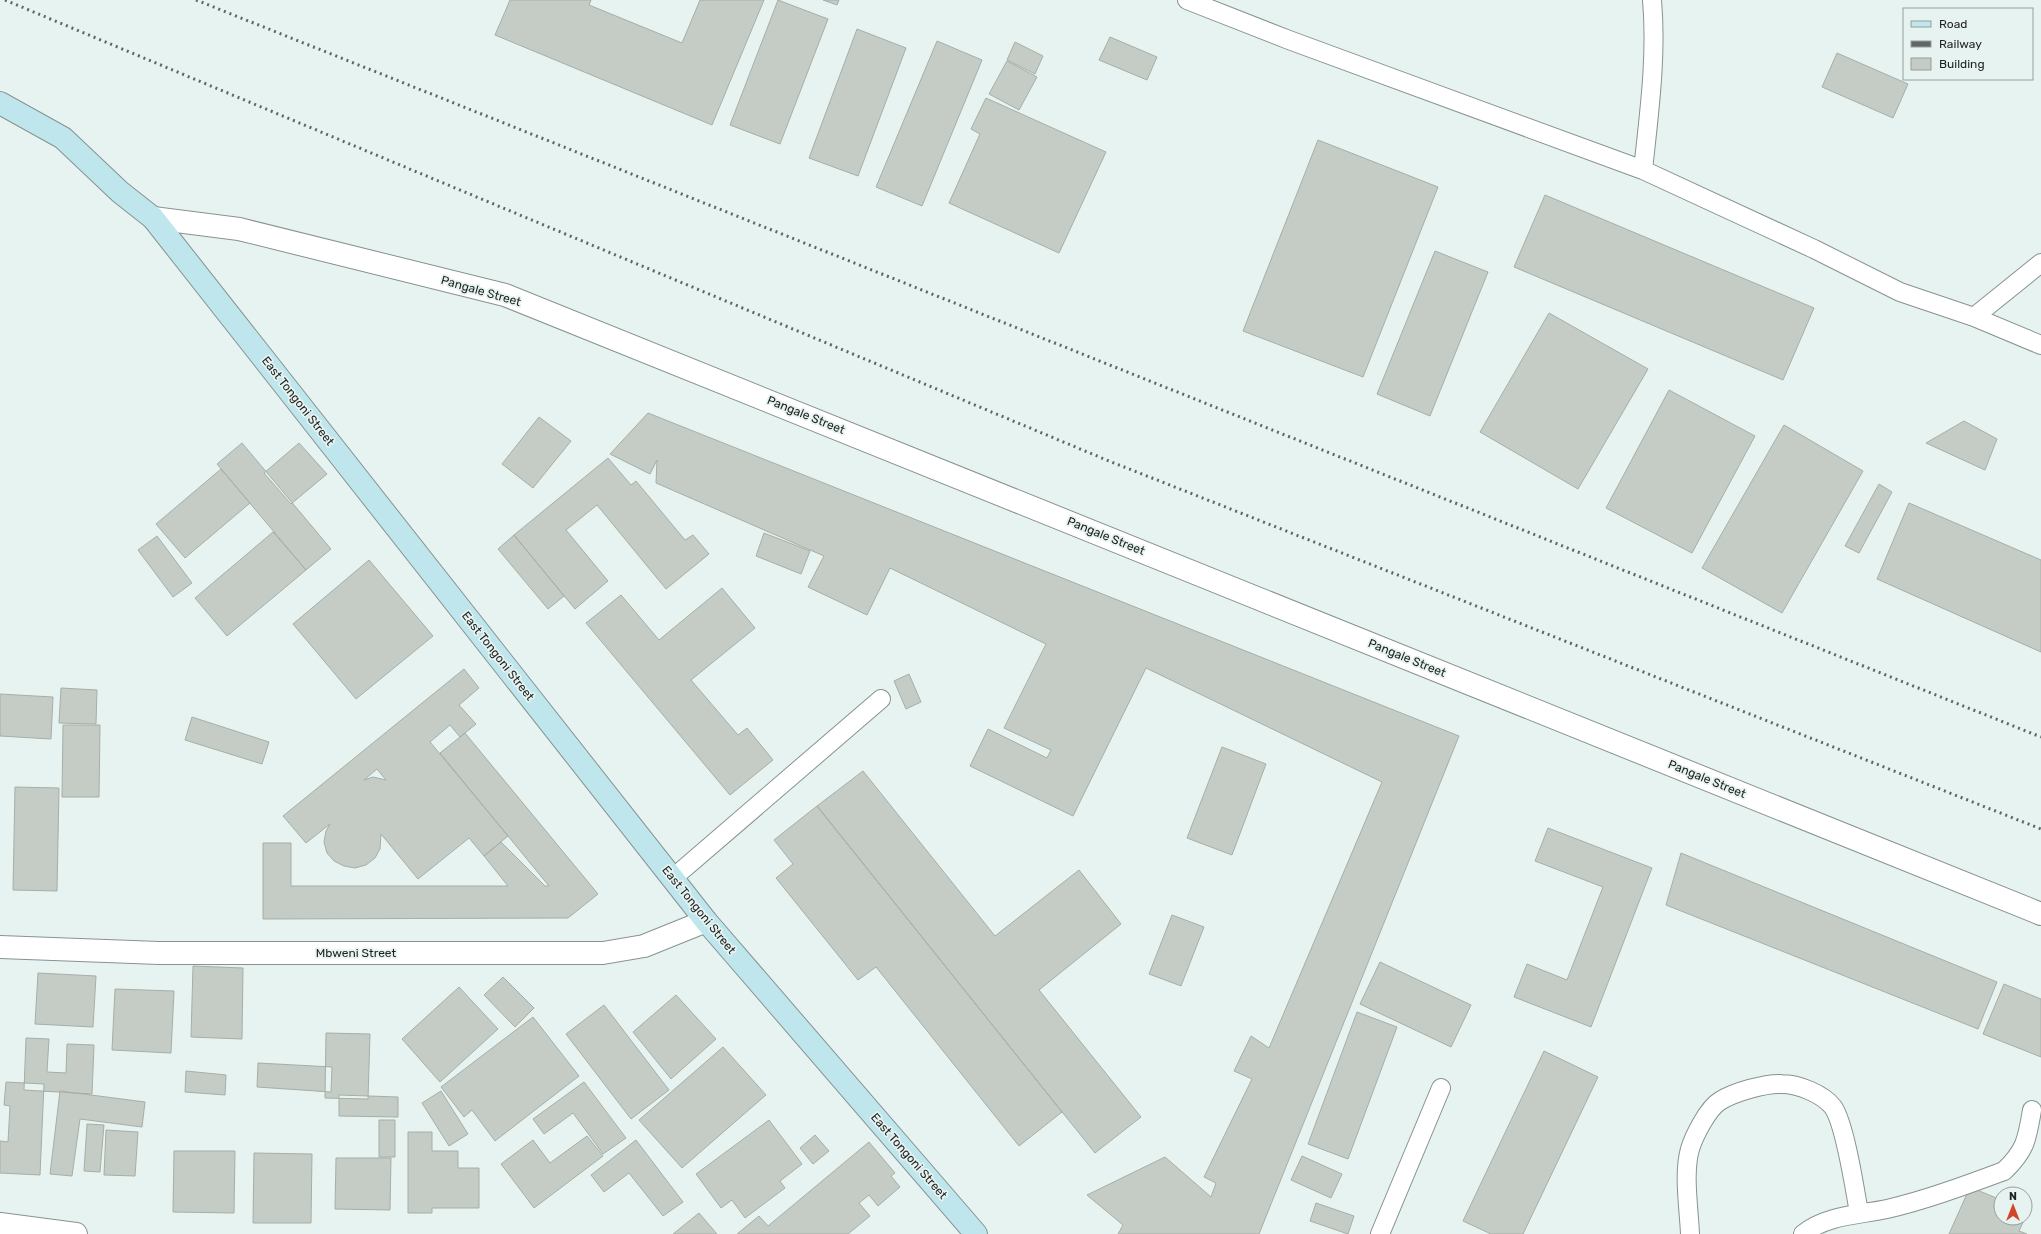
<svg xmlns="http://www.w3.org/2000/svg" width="2041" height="1234" font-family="Rubik,sans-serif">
  <rect width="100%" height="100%" fill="#e7f3f0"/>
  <path fill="#c4ccc5" stroke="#a6aea7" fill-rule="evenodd" d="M510,0H591L589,5L682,43L700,0H764L712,125L495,35Z
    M778,0L828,19L780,144L730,125Z
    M823,0H839L837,5Z
    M857,29L906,48L858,176L809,158Z
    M1110,37L1157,57L1147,80L1099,60Z
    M937,41L982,60L922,206L876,187Z
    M1015,42L1043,56L1035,74L1007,60Z
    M1837,53L1908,84L1893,118L1822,87Z
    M1007,61L1037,77L1019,110L989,94Z
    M986,98L1106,152L1059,253L949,203L980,134L971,129Z
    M1318,140L1438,187L1363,377L1243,331Z
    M1545,195L1814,308L1783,380L1514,267Z
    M1435,251L1488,272L1430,416L1377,394Z
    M1549,313L1648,369L1578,489L1480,432Z
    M1669,390L1755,436L1692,553L1606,508Z
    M648,413L1459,736L1259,1234H1118L1123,1225L1087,1195L1165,1157L1211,1197L1216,1183L1204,1177L1252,1079L1234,1071L1251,1036L1269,1048L1382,782L1146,668L1073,816L970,766L988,729L1047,758L1051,750L1004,728L1046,644L890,568L867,615L808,587L824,556L656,483L657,460L650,474L610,454Z
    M539,417L571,441L533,488L502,464Z
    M1964,421L1997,439L1985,470L1926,443Z
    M1784,425L1863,471L1782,613L1702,568Z
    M242,443L331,549L306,570L217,464Z
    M299,443L327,474L291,504L264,473Z
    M608,458L631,485L636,481L685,540L693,535L709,554L666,589L597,505L566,530L608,581L575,609L514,535Z
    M221,469L250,503L185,558L156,524Z
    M1879,484L1892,492L1859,553L1845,546Z
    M1909,503L2041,560V652L1877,579Z
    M273,532L306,570L227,636L195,598Z
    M764,533L810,551L801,574L756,556Z
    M514,535L564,596L548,609L498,549Z
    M157,536L192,583L173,597L138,550Z
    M369,560L433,636L356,699L293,624Z
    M722,588L755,628L691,680L738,735L747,728L773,760L730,795L586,623L621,595L659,640Z
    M464,669L479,688L459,705L476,724L460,737L450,725L430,742L508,836L484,856L469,838L418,879L381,834L380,849L375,858L366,865L355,868L344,866L334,861L327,853L324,842L326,831L330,824L306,843L283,816ZM377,769L386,780L373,777L364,780Z
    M909,674L921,702L906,709L894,681Z
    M61,688L97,690L96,724L59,723Z
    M0,694L53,697L51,739L0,736Z
    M192,717L269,742L262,764L185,740Z
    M63,725H100L99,797H62Z
    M465,733L598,894L568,918L263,919V843H291V886H508L484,856L501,842L545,886H549L440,753Z
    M1222,747L1266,764L1232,855L1187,838Z
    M863,771L995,936L1079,870L1121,924L1039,990L1141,1117L1095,1153L817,806Z
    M15,787L59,788L57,891L13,890Z
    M817,806L1062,1112L1019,1146L876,967L858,980L776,878L793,864L774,840Z
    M1548,828L1652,868L1591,1027L1514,997L1527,964L1567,980L1603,887L1535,861Z
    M1681,853L1997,982L1978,1029L1666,905Z
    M1172,915L1204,927L1181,986L1149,974Z
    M1380,962L1471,1005L1451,1047L1360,1004Z
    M193,966L243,968L242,1039L191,1037Z
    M38,973L96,976L93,1027L35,1024Z
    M503,977L534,1008L515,1027L484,995Z
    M2004,984L2041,999V1057L1983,1034Z
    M459,987L498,1029L440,1082L402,1039Z
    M115,989L174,991L171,1053L112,1050Z
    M676,995L716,1039L671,1079L633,1032Z
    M604,1005L669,1090L631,1119L566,1034Z
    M1357,1012L1397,1027L1348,1159L1308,1144Z
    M533,1017L579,1076L495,1141L472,1110L464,1117L441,1087Z
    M326,1033L370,1034L368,1099L325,1098Z
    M26,1038L49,1039L47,1072L66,1073L67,1044L94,1045L92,1094L24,1090Z
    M723,1047L766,1095L682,1168L639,1120Z
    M1544,1051L1598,1077L1523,1234H1491L1463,1221Z
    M258,1063L332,1067L331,1092L257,1087Z
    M186,1071L226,1075L225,1095L185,1092Z
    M6,1082L44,1084L40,1175L0,1173V1141L8,1142L10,1106L4,1105Z
    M584,1082L626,1138L603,1154L573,1113L544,1134L533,1119Z
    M60,1091L145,1102L142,1127L80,1119L72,1176L50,1174Z
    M441,1091L468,1134L449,1146L422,1103Z
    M339,1095L398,1097V1117L339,1116Z
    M379,1120H395V1157H379Z
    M769,1120L802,1164L780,1181L785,1188L745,1218L732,1200L721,1208L696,1174Z
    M87,1124L104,1125L100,1172L84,1171Z
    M106,1130L138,1132L135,1176L104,1175Z
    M408,1132H432V1151H458V1168H479V1208H432V1213H408Z
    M815,1135L829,1151L813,1164L800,1148Z
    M587,1136L603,1156L534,1208L501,1164L533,1140L550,1163Z
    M636,1140L683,1202L663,1216L629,1173L604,1192L591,1175Z
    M869,1142L895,1173L891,1176L900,1187L878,1206L869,1195L859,1203L870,1216L848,1234H737L759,1216L768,1226Z
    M174,1151H235L234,1213L173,1212Z
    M254,1153L312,1154L311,1223H253Z
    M1302,1156L1342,1174L1331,1198L1291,1180Z
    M336,1158H391L390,1210L335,1209Z
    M1970,1187L2001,1200V1218H2025L2019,1231L2027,1234H1949Z
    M1316,1203L1354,1216L1348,1234L1310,1221Z
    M699,1213L717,1234H673Z"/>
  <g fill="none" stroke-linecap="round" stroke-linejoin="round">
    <g stroke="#879390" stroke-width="20">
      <path id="lane" d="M1187,0L1289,40L1643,170L1814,249L1900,292L1974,317L2041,345
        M1643,170C1649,114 1657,56 1652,0
        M1974,317L2041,263
        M673,878L881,699
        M1380,1234L1441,1088
        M1690,1234C1689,1209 1683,1173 1690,1149C1694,1136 1708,1108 1720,1101C1734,1092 1766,1083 1782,1084C1798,1084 1823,1094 1833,1107C1845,1124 1855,1190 1859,1213
        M1803,1234C1826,1215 1859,1215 1887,1209C1926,1200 1966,1185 2004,1171C2026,1150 2027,1139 2032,1110"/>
    </g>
    <g stroke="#879390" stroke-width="24">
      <path id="street" d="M153,218L239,229L505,295L2041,914
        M0,947L159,953H603L644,946L706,921
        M0,1224L76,1234"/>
    </g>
    <g stroke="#879390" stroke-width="24">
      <path id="secondary" d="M0,103L63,138L120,192L153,218L706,921L976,1234"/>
    </g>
    <use href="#lane" stroke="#fff" stroke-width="18"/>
    <use href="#street" stroke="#fff" stroke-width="22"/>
    <use href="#secondary" stroke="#bee6ec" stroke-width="22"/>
    <path stroke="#606665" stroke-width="3" stroke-dasharray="2 4" stroke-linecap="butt" d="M5,0L1109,461L2041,829
      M196,0L2041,737"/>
  </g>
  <g text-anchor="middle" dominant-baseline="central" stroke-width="3.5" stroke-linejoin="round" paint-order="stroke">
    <g font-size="12" fill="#1d2120" stroke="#e7f3f0">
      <text transform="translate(481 291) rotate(16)">Pangale Street</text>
      <text transform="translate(298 401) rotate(52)">East Tongoni Street</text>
      <text transform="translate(806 415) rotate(22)">Pangale Street</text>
      <text transform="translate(1106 536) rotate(22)">Pangale Street</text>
      <text transform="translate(498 656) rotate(52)">East Tongoni Street</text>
      <text transform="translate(1407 658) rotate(22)">Pangale Street</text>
      <text transform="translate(1707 779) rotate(22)">Pangale Street</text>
      <text transform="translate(699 910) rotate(51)">East Tongoni Street</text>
      <text x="356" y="953">Mbweni Street</text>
      <text transform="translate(909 1156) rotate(49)">East Tongoni Street</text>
    </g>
  </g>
  <rect x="1903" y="8" width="130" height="72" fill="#e7f3f0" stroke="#969f9d"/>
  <rect x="1911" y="21" width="20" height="6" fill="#bee6ec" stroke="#969f9d"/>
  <text x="1939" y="28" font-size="12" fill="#1d2120">Road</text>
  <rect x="1911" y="41" width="20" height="6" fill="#606665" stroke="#969f9d"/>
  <text x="1939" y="48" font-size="12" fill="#1d2120">Railway</text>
  <rect x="1911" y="58" width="20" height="12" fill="#c4ccc5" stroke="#969f9d"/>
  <text x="1939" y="68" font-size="12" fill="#1d2120">Building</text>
  <g transform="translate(2013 1206)"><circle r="19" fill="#e7f3f0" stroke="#969f9d"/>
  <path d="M0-3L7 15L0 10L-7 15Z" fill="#d14729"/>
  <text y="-6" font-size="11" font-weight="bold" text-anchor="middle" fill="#1d2120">N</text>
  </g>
</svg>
